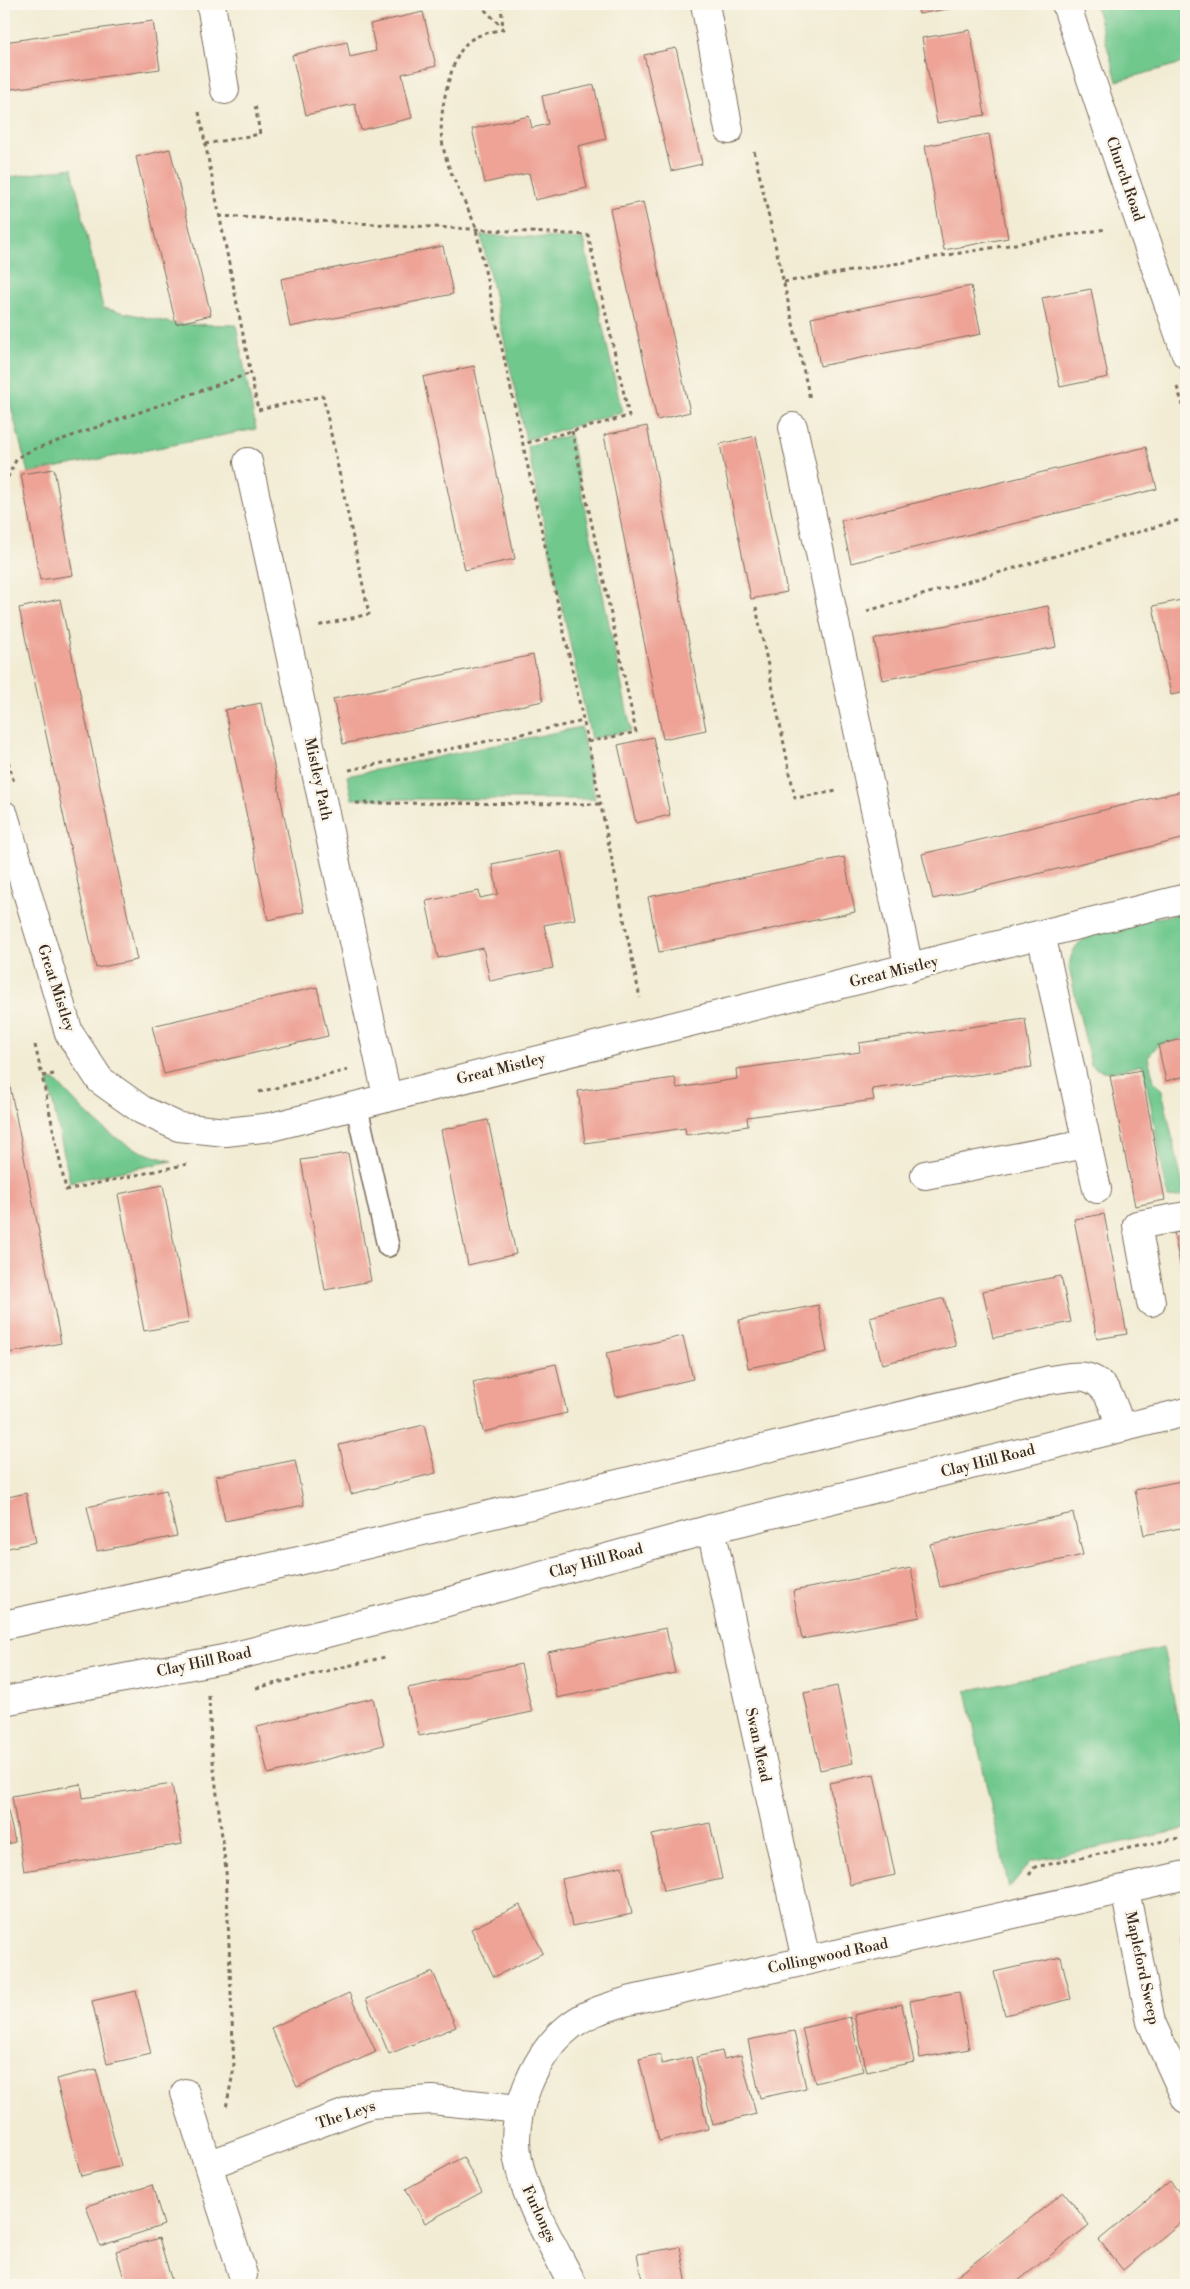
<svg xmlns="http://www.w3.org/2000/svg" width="1190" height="2289" font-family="'Libre Bodoni',serif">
  <rect width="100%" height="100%" fill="#fbf7ec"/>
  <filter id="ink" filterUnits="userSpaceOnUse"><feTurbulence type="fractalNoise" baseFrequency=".02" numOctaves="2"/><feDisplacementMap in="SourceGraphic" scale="10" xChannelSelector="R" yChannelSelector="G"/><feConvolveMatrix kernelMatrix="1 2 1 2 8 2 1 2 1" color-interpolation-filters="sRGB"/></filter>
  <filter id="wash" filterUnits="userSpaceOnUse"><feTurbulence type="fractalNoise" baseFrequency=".0096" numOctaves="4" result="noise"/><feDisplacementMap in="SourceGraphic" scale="20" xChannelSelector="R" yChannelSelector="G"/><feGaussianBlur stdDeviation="1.12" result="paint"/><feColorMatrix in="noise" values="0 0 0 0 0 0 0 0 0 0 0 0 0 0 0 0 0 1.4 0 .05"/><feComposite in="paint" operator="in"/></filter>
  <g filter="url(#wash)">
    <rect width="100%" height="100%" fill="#f2ecd4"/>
    <path fill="#70c88d" stroke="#567956" d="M1095,4H1186V62L1117,81Z
      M72,168L103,308L176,324L236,325L256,429L28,473L4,380V178Z
      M481,235L583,239L622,412L526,440Z
      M570,435L631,730L591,739L527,446Z
      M581,727L595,799H352L347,776Z
      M1186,912V1038L1158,1045L1148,1057L1154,1081L1162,1090L1185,1196L1168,1198L1143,1065C1125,1068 1106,1078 1091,1065L1069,968C1070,959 1072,950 1079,943C1098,926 1159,918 1186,912Z
      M55,1080C91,1119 117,1149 172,1161L70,1182L48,1081Z
      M1163,1648L1186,1757V1829L1031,1861L1009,1888L966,1691Z"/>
    <g id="blocks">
      <path fill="#eea396" d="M917,4H964V6L919,14Z
        M423,12L436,66L402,74L412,118L361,130L355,104L306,115L292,55L347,42L350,57L376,51L370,24Z
        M153,21L160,69L4,90V42Z
        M970,30L985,115L937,123L922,38Z
        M676,48L702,164L671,171L644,55Z
        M594,85L606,139L578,146L587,188L535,200L529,173L485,183L472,129L529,116L532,128L548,124L542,96Z
        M989,134L1008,238L944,250L925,146Z
        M170,149L211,315L176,324L136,157Z
        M643,202L690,412L657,420L610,209Z
        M443,246L453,294L290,327L281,279Z
        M971,286L981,334L820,366L811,318Z
        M1091,289L1108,377L1060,387L1042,298Z
        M474,366L515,559L465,570L423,377Z
        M647,426L706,730L663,739L604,435Z
        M756,436L787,592L751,599L720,444Z
        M1146,447L1157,489L851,563L841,521Z
        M54,469L73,575L40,580L21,474Z
        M60,599L137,960L96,968L19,608Z
        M1186,599V692L1171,695L1153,606Z
        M1048,606L1056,647L882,680L874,639Z
        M533,655L543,701L343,744L333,699Z
        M261,703L304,912L268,920L225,710Z
        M653,737L670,815L636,823L618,745Z
        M1186,790V838L933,899L922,854Z
        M561,850L575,919L544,925L553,968L490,981L483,948L438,958L426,901L479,891L480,898L498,894L492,864Z
        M844,857L855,912L659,952L648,897Z
        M317,987L328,1036L164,1074L152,1026Z
        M1025,1019L1032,1067L872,1089L874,1100L747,1117L748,1126L686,1135L685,1128L585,1143L578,1091L675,1078L677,1088L737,1079L736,1069L860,1052L859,1043Z
        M1186,1038V1076L1166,1081L1158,1045Z
        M4,1056L61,1343L9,1353L4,1325Z
        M1141,1070L1165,1200L1135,1206L1110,1076Z
        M488,1120L516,1254L468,1265L441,1130Z
        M348,1153L371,1281L325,1290L301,1160Z
        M163,1185L189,1323L144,1331L118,1194Z
        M1104,1214L1127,1334L1097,1339L1074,1219Z
        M1186,1231V1291H1185L1174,1233Z
        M1061,1276L1071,1322L993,1338L983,1291Z
        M944,1298L956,1346L882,1364L870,1317Z
        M818,1305L827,1352L748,1368L739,1320Z
        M683,1336L693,1379L616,1397L606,1353Z
        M556,1364L567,1413L483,1432L473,1382Z
        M424,1425L436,1473L351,1494L339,1445Z
        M295,1460L304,1505L225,1521L216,1476Z
        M1186,1480V1527L1144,1535L1135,1490Z
        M166,1490L177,1536L97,1551L87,1507Z
        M26,1493L36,1542L4,1549V1498Z
        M1073,1513L1083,1555L940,1587L930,1544Z
        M911,1568L920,1617L802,1639L793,1591Z
        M666,1628L675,1673L557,1698L548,1652Z
        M521,1664L532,1712L419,1736L408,1688Z
        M837,1686L853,1763L820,1770L804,1693Z
        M373,1698L384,1745L268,1774L257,1727Z
        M874,1774L895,1875L850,1885L829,1783Z
        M81,1784L83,1798L172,1784L182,1844L24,1871L12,1796Z
        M4,1793L15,1842L4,1845Z
        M710,1823L722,1879L664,1891L652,1835Z
        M622,1866L632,1914L572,1926L562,1879Z
        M520,1905L543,1953L494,1977L471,1929Z
        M1186,1935V1956L1180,1937Z
        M1061,1957L1071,1999L1005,2015L994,1972Z
        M433,1972L456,2027L389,2054L366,1999Z
        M136,1991L151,2054L107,2064L92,2001Z
        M959,1992L969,2049L920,2058L910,2001Z
        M349,1993L376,2052L297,2087L271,2028Z
        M902,2004L914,2062L867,2072L854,2015Z
        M850,2017L863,2071L815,2083L802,2028Z
        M794,2031L806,2088L760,2098L748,2040Z
        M722,2051L724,2059L741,2055L756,2114L713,2125L696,2057Z
        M660,2054L662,2064L691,2057L708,2129L659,2141L639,2059Z
        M96,2069L121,2166L81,2176L56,2079Z
        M463,2157L482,2192L425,2223L406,2189Z
        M1170,2181L1186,2201V2218L1123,2270L1099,2240Z
        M152,2185L164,2225L100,2246L86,2206Z
        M1064,2192L1089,2225L1013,2285H946Z
        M159,2238L173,2285H126L116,2251Z
        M680,2247L687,2285H643L637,2254Z"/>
    </g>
  </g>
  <g filter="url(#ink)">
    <use href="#blocks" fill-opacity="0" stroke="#7b6e5e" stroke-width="1"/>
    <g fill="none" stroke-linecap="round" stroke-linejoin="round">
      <g stroke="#7b6e5e" stroke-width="24">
        <path id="service" d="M356,1104L388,1246"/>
      </g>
      <g stroke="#7b6e5e" stroke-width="30">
        <path id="minor" d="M211,4L225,90
          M705,4L729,130
          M1066,4L1119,163L1186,354
          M793,427L909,968
          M248,462L387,1096
          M4,815L69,1033L100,1080L142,1110L179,1127L226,1132L271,1127L1186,898
          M1041,934L1097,1189
          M925,1175L1086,1144
          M1151,1302L1137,1225L1186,1216
          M711,1529L806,1960
          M4,1625L294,1562L1049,1380C1060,1379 1074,1375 1085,1377C1109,1382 1114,1408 1121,1428
          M1125,1890L1151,2022L1186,2099
          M185,2093L208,2165L370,2104L432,2100L520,2109
          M208,2165L243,2275
          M573,2285C553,2245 527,2204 518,2160C509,2115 534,2055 569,2027C586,2013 608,2007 628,2001L1186,1875"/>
      </g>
      <g stroke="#7b6e5e" stroke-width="30">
        <path id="tertiary" d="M4,1701L223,1659L418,1610L711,1529L1186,1412"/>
      </g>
      <path stroke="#7b6e5e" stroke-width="3" stroke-dasharray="4 4" stroke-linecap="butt" d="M479,4L503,28
        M501,4L503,29C492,32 477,34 468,42C450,58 438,116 442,140C446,170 464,198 475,225L588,742L640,998
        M199,112L258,410L323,396L369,614L317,626
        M205,144L260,134L255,105
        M754,151L810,399
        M219,216L588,235L629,416L523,444
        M784,282L1106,229
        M1177,387L1186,414
        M572,431L636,732L588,742
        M4,485L17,458L32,450L251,373
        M756,607L795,798L837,791
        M867,611L1186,518
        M4,746L14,783
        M349,770L584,721
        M356,803L601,804
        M35,1045L42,1076
        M54,1074L42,1076L66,1190L188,1164
        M259,1092L348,1070
        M256,1688L385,1657V1654
        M209,1696L211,1744L226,1870L234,2068L226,2108
        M1029,1875L1035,1867L1184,1837L1186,1838"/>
      <use href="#service" stroke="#fff" stroke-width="21"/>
      <use href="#minor" stroke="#fff" stroke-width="28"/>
      <use href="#tertiary" stroke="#fff" stroke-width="28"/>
    </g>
  </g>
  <g text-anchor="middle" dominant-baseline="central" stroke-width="5" stroke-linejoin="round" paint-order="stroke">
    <g font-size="15" fill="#3b2a1e" stroke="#fbf7ec">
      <text transform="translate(1125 179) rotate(71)">Church Road</text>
      <text transform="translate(318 779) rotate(78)">Mistley Path</text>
      <text transform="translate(894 972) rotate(-14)">Great Mistley</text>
      <text transform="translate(56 988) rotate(72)">Great Mistley</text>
      <text transform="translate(501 1069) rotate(-14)">Great Mistley</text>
      <text transform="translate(988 1461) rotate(-14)">Clay Hill Road</text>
      <text transform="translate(596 1561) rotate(-15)">Clay Hill Road</text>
      <text transform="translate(204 1662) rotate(-12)">Clay Hill Road</text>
      <text transform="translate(758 1745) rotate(78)">Swan Mead</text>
      <text transform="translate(828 1956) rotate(-12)">Collingwood Road</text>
      <text transform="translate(1142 1968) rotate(78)">Mapleford Sweep</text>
      <text transform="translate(346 2115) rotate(-18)">The Leys</text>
      <text transform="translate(539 2214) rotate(65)">Furlongs</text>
    </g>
  </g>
  <rect width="1190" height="2289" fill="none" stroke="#fbf7ec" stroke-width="20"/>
</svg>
